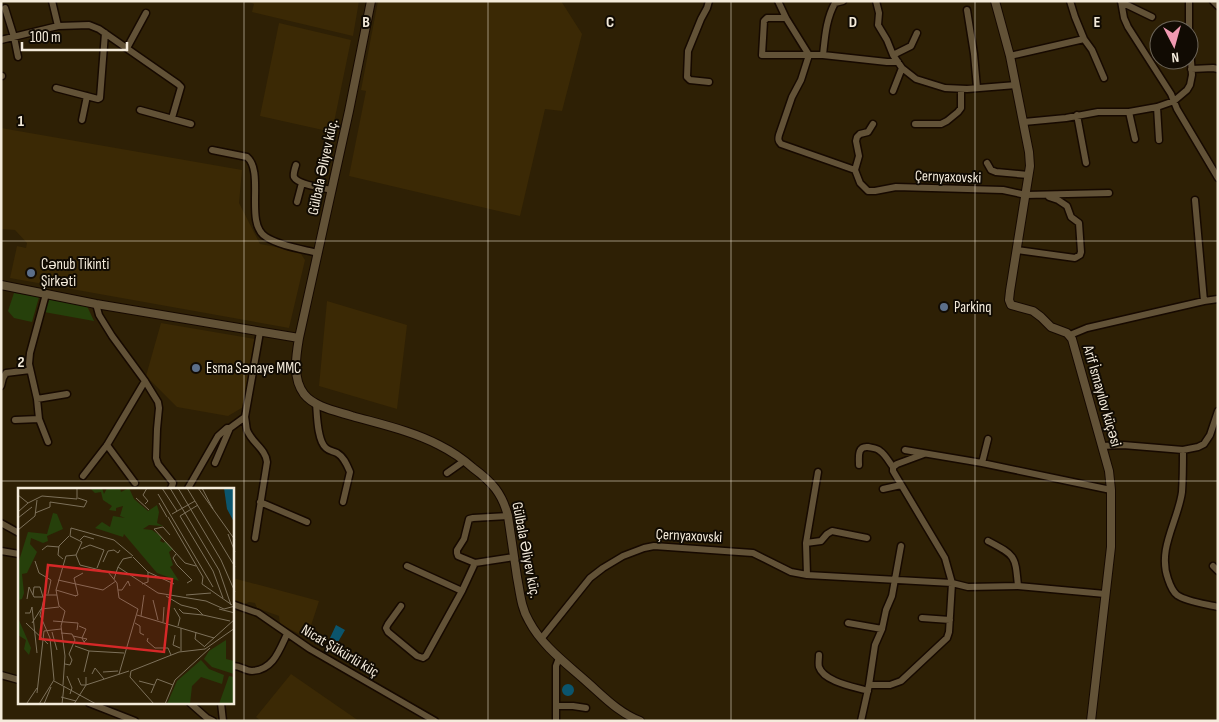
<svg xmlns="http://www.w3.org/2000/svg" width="1219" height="722" font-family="'Sofia Sans Condensed',sans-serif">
  <rect width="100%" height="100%" fill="#2e2005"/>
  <path fill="#3b2905" d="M248,1H359L353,36L252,12L254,4Z
    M378,1H561L582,34L562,111L545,109L520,216L349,176L366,91L361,90Z
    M279,23L351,40L332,132L260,116Z
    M1,128L242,170L239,203L260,244L299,251L305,260L289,328L10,278L17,246L26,248L27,243L15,230L1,229Z
    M327,301L407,325L397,409L319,386Z
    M161,323L255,339L245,406L228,416L177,407L146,376Z
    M233,578L319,601L307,638L280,624L279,616L257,608L255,603L249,602L245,604L233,600Z
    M291,674L359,721H261L256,717Z"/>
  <path fill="#26400b" d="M14,293L39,297L32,322L14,318L8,311Z
    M47,299L87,306L94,321L44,312Z"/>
  <path fill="#0b556d" d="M336,625L345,630L338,642L330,638Z
    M562 690a6 6 0 1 1 12 0a6 6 0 1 1-12 0Z"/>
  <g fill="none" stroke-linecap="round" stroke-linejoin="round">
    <g stroke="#160900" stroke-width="9">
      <path id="minor" d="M52,1L58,26
        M709,1L707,8L701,19L688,51L687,77L690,80L709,82
        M778,1L786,18L809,55L801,80L792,97L779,135C778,139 778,141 781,144L855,170
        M876,1L879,13L878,25L887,40L893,55L902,68L916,79L945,88L967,89L1016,85
        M1070,1L1075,17L1084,39L1092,50L1104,78
        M1121,1L1124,18L1128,27L1171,94L1177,109L1218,178
        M1213,1L1218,6
        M1121,2L1152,17
        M5,8L14,37L18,57
        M967,10L974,54L977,88
        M786,18H767L764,21L762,55H823L887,62H898
        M1189,30V1
        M1,40L58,26L89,25L99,29L178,84L181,87L172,118
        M127,48L146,13
        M823,55C825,37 826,19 835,3L843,1
        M893,55L911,46L917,33
        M1010,56L1084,39
        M1191,69L1213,68L1218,69
        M1,76H2
        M56,88L98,99L100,98L105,33
        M893,91L902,68
        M1157,107L1159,140
        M140,110L191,124
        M1129,112L1135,139
        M1077,115L1086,163
        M82,120L87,96
        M1024,122L1066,118L1098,112H1129L1157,107L1174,101L1187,90L1190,85L1192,75L1189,34
        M873,124L868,132L860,134L857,137L856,141L859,156L855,170L860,183L868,191H875L896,187L1003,190L1026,195L1109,193
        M915,124H941L947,121L958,112L961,108V89
        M212,150L247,157C265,172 244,224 266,237C280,246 302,249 318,253
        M987,163L991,170L996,172L1028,175
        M296,165C295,168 293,174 294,177C298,185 324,188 332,190
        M1195,200L1204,301
        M297,202L302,183
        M1017,250L1075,258L1080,255L1081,252L1079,223L1071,217L1067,206L1058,200L1049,197
        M46,294L30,353L29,364L37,399L39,419L48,442
        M96,304L99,315L112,336L145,381L158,402L159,408L157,429L156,458L158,464L173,483L172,486L170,490
        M1070,335L1087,328L1204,301L1218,299
        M1,386L3,378L6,373L30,370
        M37,399L67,394
        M316,403C317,414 317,441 326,448C329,451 333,451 337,453C344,457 347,465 350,472L343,502
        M15,420L39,419
        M107,445L135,483
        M1102,446L1123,445L1183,450L1198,447L1204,444L1210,435L1218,411
        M905,450L982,463L1111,490
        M1183,450C1183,464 1183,478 1182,492C1178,521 1157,549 1168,579C1170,585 1172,591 1177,595C1187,602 1206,604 1218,607
        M215,463L230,428L245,417
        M982,463L988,439
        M859,465C859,457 857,446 868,447C872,448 877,448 880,451C885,454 889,462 893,467
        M447,473L464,461
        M83,476L107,445L145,381
        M883,489L901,485
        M187,490L218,436L227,428H230
        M260,502L307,522
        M1,523L19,533
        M255,538L267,462C266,449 251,442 247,430C246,426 246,421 245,417L260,332
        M988,541C1016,556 1015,555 1018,586
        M806,543L821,541L827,534L832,531L867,538
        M1,551L19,554
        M475,563L458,556L457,553V550L464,539L469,519L473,518L508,516
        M407,566L462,591
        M1213,566L1218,571
        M807,575L806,543L818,472
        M232,604L258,613L310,649L435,721
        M401,606L388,624L386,628L388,632L417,656L423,658L426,656L462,591L475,563L514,557
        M922,618L950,620
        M848,623L882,629L886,610L892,596L901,546
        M541,639L590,578L603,568L623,556L644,548L654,546L753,553L791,572L807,575L952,583L968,587L1018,586L1105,594
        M819,655C819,659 818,664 819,667C824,682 855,687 868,691
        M232,666C240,665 245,671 252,671C273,670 279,651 287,634
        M1,675L19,680
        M869,685H890L901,681L947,638L949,632L952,583L945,558L893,471V467L897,464L924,454
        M89,703L135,721
        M190,703L207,718L213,721
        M221,703L223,721
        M556,706H573L586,708
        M556,721V666L559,658
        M861,721L869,685L875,645L882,629"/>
    </g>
    <g stroke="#160900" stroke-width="10">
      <path id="tertiary" d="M371,1L349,111L299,338C296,356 292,378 304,394C314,407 336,411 352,416C380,424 412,431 439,445C451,451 463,459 473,468C492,482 502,493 508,516C511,536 514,557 517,577C520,592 521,608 529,621C542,646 567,664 587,682C604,697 619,713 640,721
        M995,1L1010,56L1029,152L1030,166L1010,291L1009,300L1011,305L1033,311L1041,317L1051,327L1067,333L1072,339L1109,471L1111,490V547L1091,721
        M1,285L96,304L299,338"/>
    </g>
    <use href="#minor" stroke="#625237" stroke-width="6"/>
    <use href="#tertiary" stroke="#625237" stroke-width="8"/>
  </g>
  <path fill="none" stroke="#f4ebdb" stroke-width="1" stroke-opacity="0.55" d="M244,1V721M488,1V721M731,1V721M975,1V721M1,241H1218M1,481H1218"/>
  <g fill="#5c6f8a" stroke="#110b03" stroke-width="2">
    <circle cx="31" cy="273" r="5"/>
    <circle cx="944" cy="307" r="5"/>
    <circle cx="196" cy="368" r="5"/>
  </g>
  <g text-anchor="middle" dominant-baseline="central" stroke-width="4" stroke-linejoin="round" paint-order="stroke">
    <g font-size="15" fill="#f4ebdb" stroke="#110b03">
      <text transform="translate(323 167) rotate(-78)">Gülbala Əliyev küç.</text>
      <text transform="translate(948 177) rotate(2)">Çernyaxovski</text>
      <text transform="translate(1102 396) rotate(74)">Arif İsmayılov küçəsi</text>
      <text transform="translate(689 536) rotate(3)">Çernyaxovski</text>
      <text transform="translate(526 550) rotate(79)">Gülbala Əliyev küç.</text>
      <text transform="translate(340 651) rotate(31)">Nicat Şükürlü küç</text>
    </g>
    <g font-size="15" fill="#f4ebdb" stroke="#110b03" text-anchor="start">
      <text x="41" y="264">Cənub Tikinti<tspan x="41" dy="17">Şirkəti</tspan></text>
      <text x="954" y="307">Parkinq</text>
      <text x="206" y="368">Esma Sənaye MMC</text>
    </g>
  </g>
  <g transform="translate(18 488)">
    <rect width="216" height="216" fill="#2e2005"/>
    <path d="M72,0H84L86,6L89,0H102L103,4L111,0L116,11L130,23L139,17L141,24L139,35L145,38L131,37L125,41L134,42L144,49L142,53L146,55L147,53L155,61L151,64L155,77L152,79L161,93L139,85L106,46L105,49L77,40L84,34L92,39L95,28L107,30L102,28L105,18L98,20V23L91,22L94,18L85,12L83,4L77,5ZM35,25L39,26L45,41L29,48L30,53L25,55L13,50L12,56L19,64L9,85L4,86L6,105L4,111L0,112V76L10,44L29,46ZM0,130L13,160L11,167L6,161L8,152L0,147ZM208,152V171L216,173V186L194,179L186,171L191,163ZM183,172L191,181L206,187L204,196L183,189L174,198L172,216H149L159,193ZM211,188L216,189V216H201Z" fill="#26400b"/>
    <path d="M206,0H216V34L209,21Z" fill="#0b556d"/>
    <path fill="none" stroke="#7d715b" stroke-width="1" d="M144,0L159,23M152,0L201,82L213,117M160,0L203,72L217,104M169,0L217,79M180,0L217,52M184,0L195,21M140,6L195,99M0,7L10,15L0,24M118,10L131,22M32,14L66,19L69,13L60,10M10,15L24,8L59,11V0M141,15L149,29M127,16L130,13L125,7L129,0M180,17L162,28L195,83L205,110M17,25L32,19V14M154,26L177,13M150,29L185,89L184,96M0,30L14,19M53,40L96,52L115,68M53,40L52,48L64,54L58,67M0,42L17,28L19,12M210,46L217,64M152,47L145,39L136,41L167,75L178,78M62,52L66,48L76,51M63,61L72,57L86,62L79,80M24,62L29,58L41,59M158,66L155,70L159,77L174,92L169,95M115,69L130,84V94L124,96M45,71L40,67L41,58L51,48M17,73L21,85L33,92L30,106M85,74L90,63L96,62L100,65L102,62M100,79L105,71L114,69M130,84L156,96M96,91L100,79L140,105L188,113L206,121L217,118M40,92L85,102L98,93M184,96L214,117M38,102L58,108M100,102H104L110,93L112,98M15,107L16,99H22L25,109M168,107L193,105M57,108L60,107L56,90L65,85M148,108L163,117L179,121L185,127L212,133M9,111L11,99L16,109H26M135,112L140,132M156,120L162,130L160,138M23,121L41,119M161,121L165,125L185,127M201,121L217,125M7,125H12L14,119L19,165M119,127L196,150M123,128L126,107M35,133L60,135L59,142M145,134L146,119M8,135L30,156M14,135L23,121M117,135L122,138V145L126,147M61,138L68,141L64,150L67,156M34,144L39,162M178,144L177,151L187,159M43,145L54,146L57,152L51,166L54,172L52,177L47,176M157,147L155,157L162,160M55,148L69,151L66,154M130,150L129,153L137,160H150L153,167M57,158L71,163L106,165M187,158L217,131M163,163V140M66,184L71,163M85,184L100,183M74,186L77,180L86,191M49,188L54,200L52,206M60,190L63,197H68V189M36,192L32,150L22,127L27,107H39M36,193L78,216M121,193L136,197M45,197L47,168L43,138L47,123L41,118L38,102L48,68L58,67L62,77L90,84L99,95L101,110L120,121L101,186M19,205L26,143L43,141M133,205L139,191L155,197M43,209L58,213M9,215L19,200M21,216L36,192M26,216L33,199M44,216L46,198M56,216L68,197L111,183M136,216L112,189L113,183L161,164L187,161L217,140M147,216L157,192L192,160"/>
    <path fill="#d62828" fill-opacity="0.15" stroke="#d62828" stroke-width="2.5" d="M30,77L154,91L146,164L22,151Z"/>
    <rect width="216" height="216" fill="none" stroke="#f4ebdb" stroke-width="2.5"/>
  </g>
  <g font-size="16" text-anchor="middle" font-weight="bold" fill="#f4ebdb" stroke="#110b03" stroke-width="4" stroke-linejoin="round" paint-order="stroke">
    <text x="366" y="27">B</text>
    <text x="610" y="27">C</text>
    <text x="853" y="27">D</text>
    <text x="1097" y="27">E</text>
    <text x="21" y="126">1</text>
    <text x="21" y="367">2</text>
  </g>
  <rect width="1219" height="722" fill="none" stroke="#f4ebdb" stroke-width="5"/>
  <g transform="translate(1174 45) rotate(174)"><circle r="24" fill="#110b03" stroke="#6c6559"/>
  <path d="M0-4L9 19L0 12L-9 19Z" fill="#f19ab2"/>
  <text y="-8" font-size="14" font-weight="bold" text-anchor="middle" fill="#f4ebdb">N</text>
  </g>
  <path d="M22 42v8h105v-8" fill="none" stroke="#f4ebdb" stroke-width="2.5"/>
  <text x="30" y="42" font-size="15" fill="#f4ebdb" stroke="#110b03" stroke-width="4" paint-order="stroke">100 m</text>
</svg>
